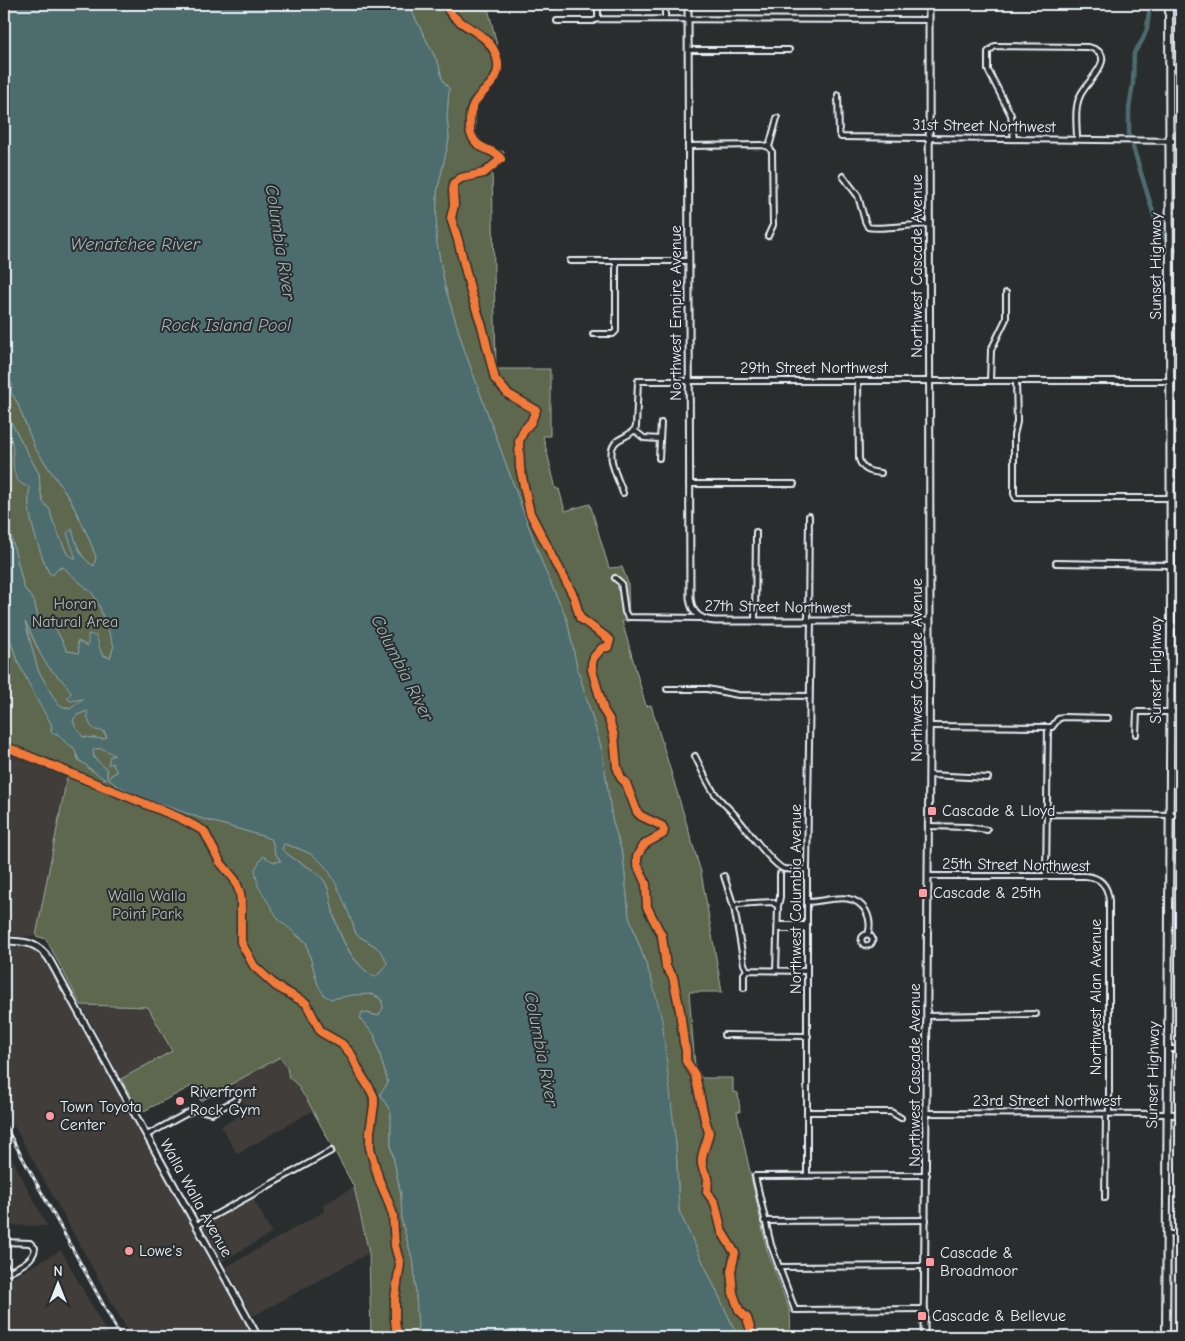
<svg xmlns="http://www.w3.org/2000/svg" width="1185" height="1341" font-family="'Comic Neue',sans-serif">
  <rect width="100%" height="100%" fill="#2a2d2e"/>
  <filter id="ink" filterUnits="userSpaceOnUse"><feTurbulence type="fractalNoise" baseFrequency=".02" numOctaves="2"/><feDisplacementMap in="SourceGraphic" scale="10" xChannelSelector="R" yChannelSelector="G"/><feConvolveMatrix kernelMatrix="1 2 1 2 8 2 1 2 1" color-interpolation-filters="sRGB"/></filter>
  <g filter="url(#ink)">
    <path fill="#3f3d3a" d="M4,750L67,777L36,936H4Z
      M4,946H29L37,947L41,950L255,1337H131L4,1108Z
      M81,1005L148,1006L172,1052L121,1079Z
      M280,1057L287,1068L289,1078L298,1084L300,1092L306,1098L312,1111L237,1154L221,1126L248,1111L233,1083Z
      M4,1143L47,1226L4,1225Z
      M354,1187L369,1253L253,1316L226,1267L325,1211L323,1205Z
      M253,1198L272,1233L222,1261L202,1227Z
      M1171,1237H1181V1337H1170Z
      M61,1250L109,1337H8L4,1329V1282Z"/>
    <path fill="#5d684f" stroke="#a2aca4" d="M408,4H487L502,65L498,80L476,104L475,132L484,145L504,152L502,163L492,171L496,369H550V436H543L556,489H559L565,511L590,504L609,568L622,567L628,583L629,621H622L646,706L651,705L701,872L722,992H689L695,1066L702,1078H733V1092L738,1093L740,1112H737L767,1250L790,1312L791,1337H738L679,1211L676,1145L652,981L629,917L623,856L612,819L602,750L577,667L567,620L544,568L465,352L445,287L436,238L437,192L449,139L447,117L449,89L442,79L439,65Z
      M4,377L12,384L11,392L17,402L35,448L70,499L88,536L96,557L94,566C80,559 76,544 72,529L76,559L67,554L52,519L50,510L43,502L40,489L39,474L4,409Z
      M4,427L7,430L13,444L14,469L30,488C24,509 40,553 49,573L63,567L93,594L98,603L114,646L110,658L78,641L79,653L67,651L52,622L39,621L34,601L24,588L4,508Z
      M24,619C31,633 37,650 46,663C53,674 66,681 71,693L84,698L70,709L58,705L38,670Z
      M4,623L19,664L52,725L51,730L74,748L79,761L86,764L89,769L107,778V770C100,764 93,760 93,750C101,746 108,751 115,755L112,763L117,772L111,775L110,780L138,796L200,818L263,836L272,840L275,853L281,862H274L263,857L297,936L306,942L318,985L331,999C343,996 381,986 383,1006C383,1011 382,1013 378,1016L363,1012L360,1019L374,1034L388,1083L380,1094L391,1112V1146L401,1195L402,1222L414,1265L418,1326L416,1337H371L369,1253L354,1187L306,1098C298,1089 300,1085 289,1078L287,1068L280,1057L201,1101L192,1086L140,1113L121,1079L172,1051L148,1007L81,1005L46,939L36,936L67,777L4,750Z
      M87,711L107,737L104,739L83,737L75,726L73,720L77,715Z
      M284,844C294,847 304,850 313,855C336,870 349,909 356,934C370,945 380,945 388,963L383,970L375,977C353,965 338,935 333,911C330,900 330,887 322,878C313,867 293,861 282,849Z"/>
    <path fill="#4d6c6e" stroke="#8ba1a5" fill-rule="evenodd" d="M4,4H408L439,65L442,79L449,89L447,117L449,139L437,192L436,238L445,287L465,352L544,568L567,620L577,667L602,750L612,819L623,856L629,917L652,981L662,1020L676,1145L679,1211L738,1337H416L418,1326L414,1265L402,1222L401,1195L391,1146V1112L380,1094L388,1083L374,1034L360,1019L362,1012L378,1016L383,1009L382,1001L378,996L371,994L353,995L331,999L324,995L318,985L306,942L279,920L258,886L255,869L263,856L274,862L281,861L275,853L272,840L263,836L200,818L138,796L114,784L109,779L111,775L117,772L112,763L108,765L110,756H114V755C108,751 100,746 93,750L94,758L107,769V778L104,779L79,760L74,748L65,742L57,733L54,734L51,732L52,725L38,702L19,664L4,623V508L24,588L34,601L39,621H52L67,651L79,653L77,641L88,646V634L96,636L102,655L110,658L114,646L98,603L93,594L63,567L58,568L53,575L49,573C40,553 24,509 30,488C27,486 21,484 19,482C7,467 20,442 4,427V409L39,474L40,489L43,502L50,510L52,519L67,554L76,559L67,533L72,529C76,543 80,559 94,566L96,557L88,536L70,499L35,448L17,402L11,392L12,384L4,377ZM25,622C33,634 37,650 45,662C53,674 66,681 71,693L67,698L71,701L83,699L70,709L58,705L38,670ZM87,711C88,723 91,732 104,731L107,737L104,739L83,737L75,726L73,720L77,715ZM284,844C319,853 328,865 342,897C347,909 352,921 356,934C370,944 380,945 387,963L383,970L375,977C353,966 337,934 333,911C330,900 330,887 322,878C314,868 293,861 282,849Z"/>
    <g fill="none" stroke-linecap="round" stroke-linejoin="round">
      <path stroke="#4d6c6e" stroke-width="4.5" d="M1129,134V109L1133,83L1134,53L1142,41L1147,29L1149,12L1152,4
        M1133,147L1156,222L1166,240
        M1174,247L1181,255"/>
      <g stroke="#e8f1f8" stroke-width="8">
        <path id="street" d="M598,4V19
          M665,4V19
          M557,21H593L598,19L929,20
          M689,50H789
          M1170,67H1181
          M838,95L839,133L841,137L1181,141
          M1014,139L1011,115L988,70V52L995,46L1088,47C1122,55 1085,82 1080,96C1074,109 1077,126 1077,140
          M688,146L762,145L769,147L772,152L773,225L768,236
          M769,147L777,118
          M843,176L858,196L865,221L868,227C877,230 916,224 929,224
          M570,261H688
          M1170,325H1181
          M593,334H613L616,331V261
          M858,381L859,459C862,470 870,472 881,473
          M990,381L991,350L1006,319V293
          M1016,381L1017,422L1014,435V494L1016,498H1170
          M634,430L644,438L660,439
          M659,458L661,423
          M1170,480H1181
          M689,484H794
          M623,493C619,480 603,453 617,441C624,436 632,435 636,427L638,381H1181
          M1056,563L1170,565
          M615,578L621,583L625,612L628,617L701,618
          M755,621L756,532
          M808,621L809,516
          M667,689H707L738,695L809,696
          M929,726L1052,727L1058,719L1063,717L1108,718
          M1136,734L1137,712H1181
          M695,756C701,768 706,780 713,791C719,800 727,806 734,814C743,824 773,866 784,869C791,870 800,869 807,869
          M929,775L988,778
          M1046,814L1181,815
          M929,826L968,827L987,830
          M724,876L734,907
          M928,876H1085C1101,877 1108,886 1109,901V1114
          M1046,876L1048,727
          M807,902C827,902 852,889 866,911C870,919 871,926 868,934
          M778,906L780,897V874
          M778,925H807
          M778,929H807
          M861.5 940a5.5 5.5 0 1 1 11 0a5.5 5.5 0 1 1-11 0Z
          M776,971L778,906L772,902L738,904L734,907L744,964L747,970L807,971
          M744,988V974L747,970
          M927,1016L1036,1014
          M724,1035L808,1036
          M1168,1049H1181
          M807,1112H891L901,1118
          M927,1113L1166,1114
          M147,1135L195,1109L212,1113L237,1099
          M807,1176V869L811,621
          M1105,1198L1106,1114
          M764,1221L926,1220
          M197,1225L331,1151
          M1166,1234H1181
          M4,1242L30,1243L35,1248C34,1262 15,1268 4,1274
          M4,1263L8,1271
          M778,1267L925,1266
          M925,1309L795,1310L771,1245L755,1176L927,1175"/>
      </g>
      <g stroke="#e8f1f8" stroke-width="9">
        <path id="secondary" d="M688,4L690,598C692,614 700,620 715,621H930
          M1171,626H1181
          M4,941C23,941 38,942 49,959L258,1337
          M1166,1114L1181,1115
          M924,1337L930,642L929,4"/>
      </g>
      <g stroke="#e8f1f8" stroke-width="10">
        <path id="highway" d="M1166,1337L1171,626L1169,4"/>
      </g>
      <use href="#street" stroke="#2a2d2e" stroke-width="4"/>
      <use href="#secondary" stroke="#2a2d2e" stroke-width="5"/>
      <use href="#highway" stroke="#2a2d2e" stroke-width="6"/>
      <g stroke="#e8f1f8" stroke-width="3">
        <path id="rail" d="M4,1124L121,1337"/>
      </g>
      <use href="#rail" stroke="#2a2d2e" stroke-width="1" stroke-dasharray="4" stroke-linecap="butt"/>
      <g stroke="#2a2d2e" stroke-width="11">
        <path id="cycleway" d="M445,4C456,29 489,29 497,58C505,89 469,89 470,121C470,127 469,131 472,136C479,152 493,147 501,159L484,173L461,178L454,183L453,190L454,205L451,218L458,240L472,296L482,326L495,379L508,394L536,410L531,422L524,430L519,441L520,468L530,513L574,597L580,618L610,640L608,647L602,648L594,657L592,663V670L604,711L609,719L614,736L617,767L621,778L626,783L637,812L641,816L662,826L664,830L663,834L648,842L642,847L637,857V864L646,884L647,907L662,936L666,967L673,977L680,1011L684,1043L686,1050V1061L695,1075L705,1120L709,1132C706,1150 695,1160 708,1178L707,1192L715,1203L722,1232L735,1253L731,1271L733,1293L739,1310L747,1318L753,1337
          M4,746L180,818L204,831L220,862L235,880L240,893L241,902V942L254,966L276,986L306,1003L321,1032L342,1044L351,1054L361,1075L370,1089L374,1097V1105L370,1132V1148L379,1180L387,1198L393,1215L395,1246L400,1264L395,1298V1320L396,1329L401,1337"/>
      </g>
      <use href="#cycleway" stroke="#f17a3a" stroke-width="8"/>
    </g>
  </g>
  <g fill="#ff9aa2" stroke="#2a2d2e" stroke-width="2">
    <rect x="927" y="806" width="10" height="10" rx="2.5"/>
    <rect x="918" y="888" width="10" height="10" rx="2.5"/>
    <circle cx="180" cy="1101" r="5"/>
    <circle cx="50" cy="1116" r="5"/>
    <circle cx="129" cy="1251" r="5"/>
    <rect x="925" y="1257" width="10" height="10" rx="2.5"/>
    <rect x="917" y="1311" width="10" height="10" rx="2.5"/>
  </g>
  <g text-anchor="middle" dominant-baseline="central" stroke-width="4" stroke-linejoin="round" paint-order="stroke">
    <g font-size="16" fill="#e8f1f8" stroke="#2a2d2e">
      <text transform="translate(984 126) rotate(1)">31st Street Northwest</text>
      <text transform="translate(917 266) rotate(-90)">Northwest Cascade Avenue</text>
      <text transform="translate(1156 266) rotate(-90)">Sunset Highway</text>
      <text transform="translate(676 313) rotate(-90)">Northwest Empire Avenue</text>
      <text x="814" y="368">29th Street Northwest</text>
      <text transform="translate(778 607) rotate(1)">27th Street Northwest</text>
      <text transform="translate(917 670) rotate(-90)">Northwest Cascade Avenue</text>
      <text transform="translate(1156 670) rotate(-90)">Sunset Highway</text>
      <text transform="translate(1016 865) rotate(1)">25th Street Northwest</text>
      <text transform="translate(796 899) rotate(-90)">Northwest Columbia Avenue</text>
      <text transform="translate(1096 997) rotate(-90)">Northwest Alan Avenue</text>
      <text transform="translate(915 1075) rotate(-90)">Northwest Cascade Avenue</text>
      <text transform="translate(1153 1075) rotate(-89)">Sunset Highway</text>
      <text x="1047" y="1101">23rd Street Northwest</text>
      <text transform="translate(196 1198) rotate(61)">Walla Walla Avenue</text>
    </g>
    <g font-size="16" fill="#b0bab4" stroke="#2a2d2e">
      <text x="75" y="604">Horan<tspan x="75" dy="18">Natural Area</tspan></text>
      <text x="147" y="896">Walla Walla<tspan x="147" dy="18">Point Park</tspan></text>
    </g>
    <g font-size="16" fill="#e8f1f8" stroke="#2a2d2e" text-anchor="start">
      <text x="942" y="811">Cascade &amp; Lloyd</text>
      <text x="933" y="893">Cascade &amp; 25th</text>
      <text x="190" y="1092">Riverfront<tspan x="190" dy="18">Rock Gym</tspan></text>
      <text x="60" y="1107">Town Toyota<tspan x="60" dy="18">Center</tspan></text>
      <text x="139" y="1251">Lowe's</text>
      <text x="940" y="1253">Cascade &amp;<tspan x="940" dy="18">Broadmoor</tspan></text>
      <text x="932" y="1316">Cascade &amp; Bellevue</text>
    </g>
    <g font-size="18" font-style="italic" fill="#a2b5ba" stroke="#2a2d2e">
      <text transform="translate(280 242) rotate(81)">Columbia River</text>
      <text x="135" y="244">Wenatchee River</text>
      <text x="226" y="325">Rock Island Pool</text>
      <text transform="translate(402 668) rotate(63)">Columbia River</text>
      <text transform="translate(541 1049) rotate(79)">Columbia River</text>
    </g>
  </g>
  <rect width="1185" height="1341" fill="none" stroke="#2a2d2e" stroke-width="20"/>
  <rect x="10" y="10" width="1165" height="1321" fill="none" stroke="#e8f1f8" stroke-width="2" filter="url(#ink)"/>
  <g transform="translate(58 1284)" stroke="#2a2d2e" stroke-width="4" paint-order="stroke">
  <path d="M0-4L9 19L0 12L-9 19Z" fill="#e8f1f8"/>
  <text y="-8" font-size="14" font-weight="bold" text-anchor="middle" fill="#e8f1f8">N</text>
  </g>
</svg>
